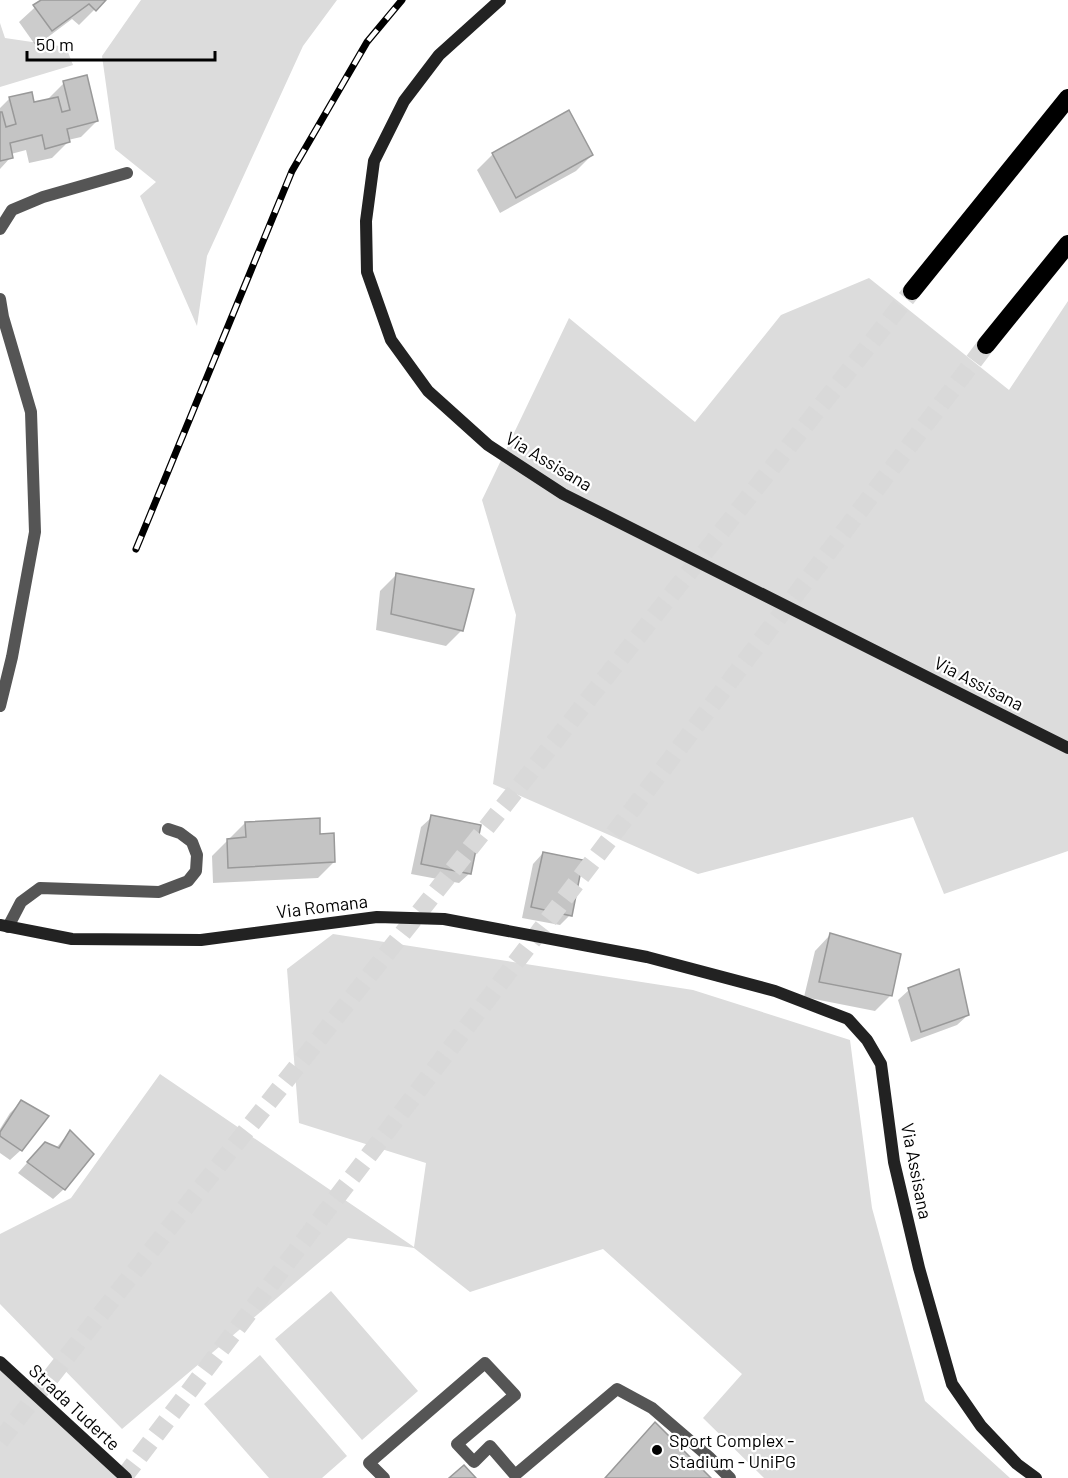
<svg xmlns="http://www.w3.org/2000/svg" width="1068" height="1478" font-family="Barlow,sans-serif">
  <rect width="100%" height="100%" fill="#fff"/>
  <path fill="#dcdcdc" d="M141,0H337L303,46L207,256L197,326L140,196L156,182L115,149L102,56Z
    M0,23L5,38L66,47L73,65L0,87Z
    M869,278L1009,390L1068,301V851L944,894L913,817L698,874L493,784L516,615L482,500L569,318L695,422L781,315Z
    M333,934L693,990L850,1040L872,1208L925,1401L1010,1478H764L703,1418L742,1374L603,1249L470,1292L414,1248L348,1238L122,1429L0,1304V1234L71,1198L160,1074L414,1247L426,1163L299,1123L287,969Z
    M331,1291L418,1391L362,1440L275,1339Z
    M260,1355L347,1456L322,1478H269L204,1404Z
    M0,1361L126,1478H0Z"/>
  <path fill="#0003" d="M43,0H104L79,25L72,19L36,46L19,22Z
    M64,83L97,121L81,137L68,140V142L52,158L29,163L26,150L11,154V157L0,169V108L9,99L31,93L33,104L49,101L48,99Z
    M568,112L592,155L576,171L500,213L477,170L493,154Z
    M396,575L462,630L446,646L376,630L380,591Z
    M432,817L470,873L459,883L411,874L421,827Z
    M245,823L319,835L334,862L318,878L213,883L212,856Z
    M543,853L570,915L560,925L522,918L533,864Z
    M830,935L891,995L875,1011L804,997L815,951Z
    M909,990L968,1015L957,1025L911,1042L898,1000Z
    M21,1102V1150L10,1160L0,1153V1129L10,1113Z
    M70,1132L64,1189L53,1199L18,1173L35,1154L56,1148Z"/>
  <path fill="#c4c4c4" stroke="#999" stroke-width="1.5" d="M41,0H106L96,11L89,4L52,31L33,5Z
    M87,75L98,121L67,129L70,142L45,149L42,135L10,143L13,158L0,161V112H2L6,127L16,124L9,97L32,92L34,102L58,97L62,112L70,110L63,81Z
    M569,110L593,155L516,198L492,153Z
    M396,573L474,589L463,631L391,614Z
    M431,815L481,825L471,874L421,864Z
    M320,818V834L334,833L335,862L228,868L227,839L246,837L245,822Z
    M543,852L583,860L572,916L531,907Z
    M830,933L901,954L892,996L819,982Z
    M959,969L969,1015L921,1032L908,988Z
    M21,1100L49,1116L22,1151L0,1136V1132Z
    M70,1130L94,1154L65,1190L27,1162L45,1142L59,1148Z
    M655,1422L711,1478H605Z
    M464,1465L476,1478H449Z"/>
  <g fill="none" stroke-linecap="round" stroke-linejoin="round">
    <path stroke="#d9d9d9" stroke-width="18" stroke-dasharray="18 9" stroke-linecap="butt" d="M0,1441L912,291
      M123,1478L986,345"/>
    <path stroke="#555" stroke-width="12" d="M8,927L21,902L40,888L159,892L188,881L196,871L197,855L192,842L180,833L168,829"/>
    <path stroke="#555" stroke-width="12" d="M384,1478L369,1463L485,1363L515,1395L457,1444L474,1462L490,1446L515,1475L617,1389L652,1408L709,1457L730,1478"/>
    <path stroke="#555" stroke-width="12" d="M0,229L12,210L43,197L127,173
      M0,299L3,317L31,412L35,532L12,657L0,706"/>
    <path stroke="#222" stroke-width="12" d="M500,0L439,55L404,101L374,161L366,221L367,272L391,340L428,391L488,445L563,494L1068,748
      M0,925L72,939L201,940L377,917L444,919L647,957L775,991L848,1019L867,1040L881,1064L894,1162L919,1268L952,1384L981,1426L1017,1464L1036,1478
      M0,1362L126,1478"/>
    <path stroke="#000" stroke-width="18" d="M912,291L1068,98
      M986,345L1068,244"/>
    <g stroke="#000" stroke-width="7">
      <path id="rail" d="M136,549L292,171L367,42L402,0"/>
    </g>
    <use href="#rail" stroke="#fff" stroke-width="4.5" stroke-dasharray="14" stroke-linecap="butt"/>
  </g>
  <circle fill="#000" stroke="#fff" stroke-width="2" cx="657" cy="1450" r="6"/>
  <g text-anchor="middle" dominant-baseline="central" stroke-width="4.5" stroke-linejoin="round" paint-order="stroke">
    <g font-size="18" fill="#000" stroke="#fff">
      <text transform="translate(549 461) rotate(31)">Via Assisana</text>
      <text transform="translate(979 683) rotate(27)">Via Assisana</text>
      <text transform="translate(322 906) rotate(-7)">Via Romana</text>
      <text transform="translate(917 1171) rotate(79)">Via Assisana</text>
      <text transform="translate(75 1407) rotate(43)">Strada Tuderte</text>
    </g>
    <g font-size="18" fill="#000" stroke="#fff" text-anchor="start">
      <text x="669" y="1440">Sport Complex -<tspan x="669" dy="21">Stadium - UniPG</tspan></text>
    </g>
  </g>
  <path d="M27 51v9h188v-9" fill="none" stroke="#000000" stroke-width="3"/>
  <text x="36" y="51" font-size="18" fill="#000000" stroke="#ffffff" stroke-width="4.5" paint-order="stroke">50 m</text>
</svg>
